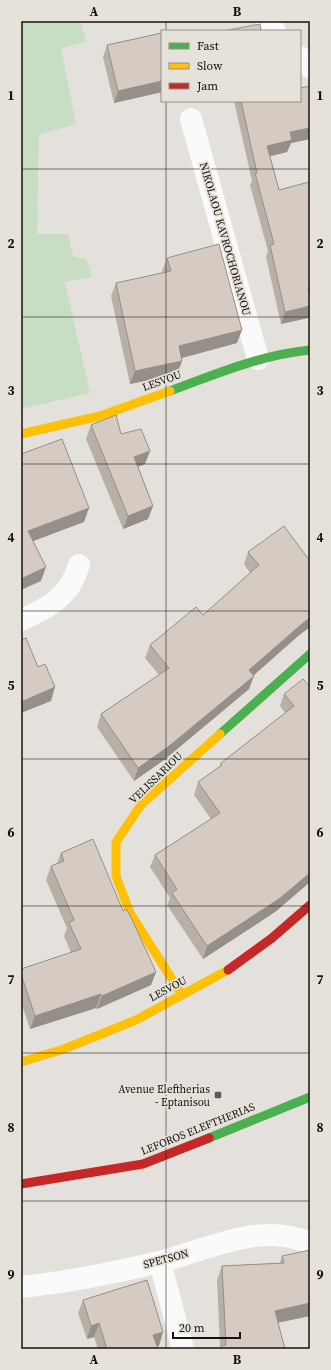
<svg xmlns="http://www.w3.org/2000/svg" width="331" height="1370" font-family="'Source Serif 4',serif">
  <rect width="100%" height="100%" fill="#e4e1dc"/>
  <path fill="#c8dec4" d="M21,21H81L86,42L61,48L76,124L39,135L37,234H68L73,256L87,260L92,277L65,282L90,393L21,409Z"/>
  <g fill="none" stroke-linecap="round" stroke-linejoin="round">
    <path stroke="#fbfafa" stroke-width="22" d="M266,21L275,31
      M300,57L310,67
      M191,119L258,359
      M21,620C39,612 56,604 68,588C73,582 76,573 79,565
      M160,1262L183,1349
      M21,1287C68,1282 114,1273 159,1262C208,1250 260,1221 310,1243"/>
    <path stroke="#4caf50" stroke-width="9" d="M170,391C216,374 260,355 310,350
      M220,734L310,654
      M209,1138L310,1097"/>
    <path stroke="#ffc107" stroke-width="9" d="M21,434L100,416L170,391
      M182,995L130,913L116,876V842L141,805L220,734
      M21,1062L64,1049L136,1020L228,970"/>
    <path stroke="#c62828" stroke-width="9" d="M228,970L272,938L310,905
      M21,1184L143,1164L209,1138"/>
  </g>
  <path fill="#b8afa7" d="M162,33V92L114,103L103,57L107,45Z
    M310,86V139L291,143L287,152L270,156L279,190L310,185V312L308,318L281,324L266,257L268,251L250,185L252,181L234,101H300Z
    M167,258L237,343L182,358V361L177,374L130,384L111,296L116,283L163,273L162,271Z
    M91,425L121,434L145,464L138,467L153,506L148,519L123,529L86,439Z
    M248,552L310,561V627L298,636L253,676L249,689L164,760L134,781L97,727L101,714L159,675L145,658L150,645L203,615L250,573L244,564Z
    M310,687V882L275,912L203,959L167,905L170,898L150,867L155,855L211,819L194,795L198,782L219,767L221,763L285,713L280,706L284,694Z
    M61,853L123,911L156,972L151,985L97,1009L96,1008L30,1029L21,1002V974L71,953L64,936L67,928L46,880L51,866L57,863Z
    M310,1250V1316L278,1323L285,1349H220V1347L217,1280L222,1266L280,1263L282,1256Z
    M83,1300L159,1346H157L158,1349H98L94,1337L87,1339L78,1313Z"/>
  <path fill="#968e88" d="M162,81V92L114,103L118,91Z
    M310,128V139L291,143L287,152L263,158L267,146L290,132Z
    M310,287V298L308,288Z
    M310,306V312L308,318L281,324L285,312Z
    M242,330L237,343L174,360L179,346Z
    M182,361L177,374L130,384L135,371Z
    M150,451L145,464L129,470L134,457Z
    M153,506L148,519L123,529L128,516Z
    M89,508L84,522L23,545L28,531Z
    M46,567L41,581L21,590V579Z
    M310,618V627L298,636L245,683L249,670L303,623Z
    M254,676L249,689L164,760L134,781L138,768Z
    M55,687L51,701L21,713V702Z
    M310,873V882L275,912L203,959L207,946Z
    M156,972L151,985L97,1009L102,996Z
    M101,994L96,1008L30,1029L35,1016Z
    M310,1303V1316L270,1324L275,1311Z
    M99,1323L94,1337L87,1339L91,1326Z
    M163,1332L159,1346L148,1349L153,1335Z"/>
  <path fill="#d6cbc2" stroke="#968e88" d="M260,24L261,31H223Z
    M162,33V81L118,91L107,45Z
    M310,86V128L290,132L292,140L267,146L279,190L309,182L310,185V287L308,288L310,296V306L285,312L270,245L274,244L255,173H257L241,101H300V88Z
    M219,244L242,330L179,346L182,361L135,371L116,283L171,271L167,258Z
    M116,415L121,434L141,429L150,451L134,457L153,506L128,516L91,425Z
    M62,439L89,508L28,531L46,567L21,579V454Z
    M284,526L310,561V618L303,623L249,670L254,676L168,747L138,768L101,714L169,668L150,645L196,607L203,615L259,565L248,552Z
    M26,638L38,667L45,664L55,687L21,702V640Z
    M303,679L310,687V873L279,899L207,946L172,893L177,889L155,855L220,813L198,782L222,765L221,763L294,706L284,694Z
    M93,839L123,911L126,909L130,915L156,972L102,996L101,994L35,1016L21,974V969L81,949L69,923L74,920L51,866L64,861L61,853Z
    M310,1250V1303L275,1311L285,1349H221V1346L226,1345L222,1266L284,1263L282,1256Z
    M147,1280L163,1332L153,1335L158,1349H107L99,1323L91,1326L83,1300Z"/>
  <path fill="none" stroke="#14130f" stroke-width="1" stroke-opacity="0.55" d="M166,21V31M166,101V1349M21,169H310M21,317H310M21,464H310M21,611H310M21,759H310M21,906H310M21,1053H310M21,1201H310"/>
  <rect fill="#5d5b57" stroke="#e7e2d9" stroke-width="1.5" x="214" y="1091" width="8" height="8" rx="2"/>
  <g text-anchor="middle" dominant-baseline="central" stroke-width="3.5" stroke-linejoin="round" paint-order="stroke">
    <g font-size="11" fill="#14130f" stroke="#e7e2d9">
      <text transform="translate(225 239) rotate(74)">NIKOLAOU KAVROCHORIANOU</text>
      <text transform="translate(162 381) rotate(-20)">LESVOU</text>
      <text transform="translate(156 778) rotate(-44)">VELISSARIOU</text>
      <text transform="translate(168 989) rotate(-28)">LESVOU</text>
      <text transform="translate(198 1129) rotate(-22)">LEFOROS ELEFTHERIAS</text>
      <text transform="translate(166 1259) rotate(-15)">SPETSON</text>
    </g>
    <g font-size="11" fill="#14130f" stroke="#e7e2d9" text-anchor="end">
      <text x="210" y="1089">Avenue Eleftherias<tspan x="210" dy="13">- Eptanisou</tspan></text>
    </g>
  </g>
  <rect width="331" height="1370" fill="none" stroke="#e7e2d9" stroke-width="44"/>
  <rect x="161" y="30" width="140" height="72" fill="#e7e2d9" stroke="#938f88"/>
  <rect x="169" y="43" width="20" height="6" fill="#4caf50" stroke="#938f88"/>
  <text x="197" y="50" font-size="12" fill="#14130f">Fast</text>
  <rect x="169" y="63" width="20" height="6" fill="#ffc107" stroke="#938f88"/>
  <text x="197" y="70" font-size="12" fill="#14130f">Slow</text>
  <rect x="169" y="83" width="20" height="6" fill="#c62828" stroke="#938f88"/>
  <text x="197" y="90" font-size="12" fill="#14130f">Jam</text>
  <path d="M173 1332v6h67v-6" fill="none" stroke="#14130f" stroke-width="2"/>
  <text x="179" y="1332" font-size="12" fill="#14130f" stroke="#e7e2d9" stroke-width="3" paint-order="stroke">20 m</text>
  <rect x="22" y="22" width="287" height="1326" fill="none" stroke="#14130f" stroke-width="1.5"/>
  <g font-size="13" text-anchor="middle" font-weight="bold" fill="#14130f">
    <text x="94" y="16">A</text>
    <text x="237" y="16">B</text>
    <text x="11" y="100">1</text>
    <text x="320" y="100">1</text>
    <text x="11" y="248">2</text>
    <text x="320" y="248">2</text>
    <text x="11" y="395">3</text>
    <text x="320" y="395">3</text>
    <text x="11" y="542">4</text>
    <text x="320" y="542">4</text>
    <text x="11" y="690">5</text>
    <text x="320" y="690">5</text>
    <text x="11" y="837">6</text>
    <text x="320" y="837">6</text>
    <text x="11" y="984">7</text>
    <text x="320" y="984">7</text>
    <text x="11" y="1132">8</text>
    <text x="320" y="1132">8</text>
    <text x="11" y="1279">9</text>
    <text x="320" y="1279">9</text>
    <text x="94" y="1364">A</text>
    <text x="237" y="1364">B</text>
  </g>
</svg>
